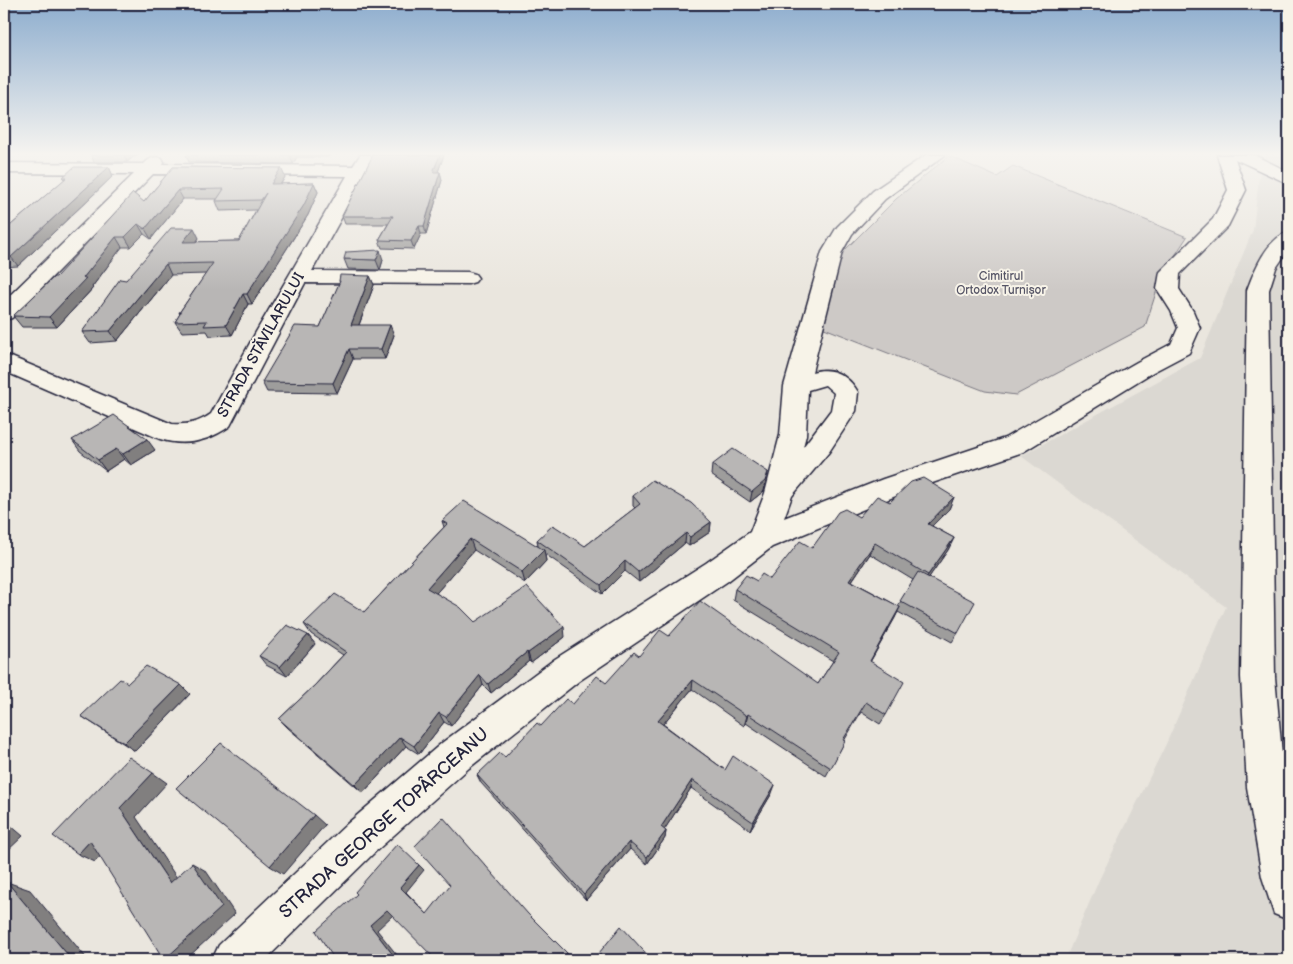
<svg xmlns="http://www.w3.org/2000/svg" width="1293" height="964" font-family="'Balsamiq Sans',sans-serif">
  <rect width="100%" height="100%" fill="#eae6de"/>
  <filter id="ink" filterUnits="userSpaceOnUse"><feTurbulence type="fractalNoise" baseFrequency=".02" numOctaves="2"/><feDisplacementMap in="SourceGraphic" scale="10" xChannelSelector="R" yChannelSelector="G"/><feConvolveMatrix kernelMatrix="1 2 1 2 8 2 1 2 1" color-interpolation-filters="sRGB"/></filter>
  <g filter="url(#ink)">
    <path fill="#dbd8d2" d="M1248,155H1289V960H1065L1099,880L1166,744L1226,607L1021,456L1200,358L1253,230L1260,169Z"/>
    <path fill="#cdc9c6" stroke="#787680" d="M949,156L997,177L1013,166L1187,237L1161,277L1145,327L1016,395L985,391L819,326L841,254L896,199Z"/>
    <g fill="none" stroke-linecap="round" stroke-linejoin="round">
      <g stroke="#22223b" stroke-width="3">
        <path id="minor" d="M360,155H376L312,271L468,272L475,274L478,278L475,282L468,284L305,283L230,426C209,441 185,447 160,439L4,371V354L172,424C188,425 198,423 211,414L256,332L347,176L153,174L12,318L4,320V301L134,174L4,173V163L144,164C150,158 154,156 162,158L164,162L163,164L353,166Z
          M926,155H945L885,199L852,234L842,252L812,372C832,366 848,375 858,392L856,411L829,452L792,496L784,518L883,479L1005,438L1137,362L1171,344L1178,328L1171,311L1157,289L1160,272L1213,219L1228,190L1217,155H1254L1289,172V184L1235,159L1246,190L1228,226L1180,274L1179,289L1193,311L1200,328L1189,353L1153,372L1023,452L903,493L772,547L728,581L579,681L469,768L375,852L265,960H212L219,945L347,824L443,742L555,659L706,563L750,532L765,493L780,435L784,386L822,252L837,227L873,191ZM825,385L834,393L831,410L803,447L806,435L808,390Z
          M1289,232V249L1276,268L1269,290L1275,677L1285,787L1289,810V920L1274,914L1262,877L1247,787L1241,677L1247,290C1254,271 1267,238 1289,232Z"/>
      </g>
      <use href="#minor" fill="#f7f3e8" fill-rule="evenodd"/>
    </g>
    <path fill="#9e9d9c" stroke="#22223b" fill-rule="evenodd" d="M91,155H138L136,157H133L127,162H94Z
      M186,155H330L329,157H297L293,164L189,162Z
      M373,155H444L438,172H440L442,180L426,234H421L414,249L382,248L379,240L388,224H345L342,216Z
      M109,167L113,176L90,198L18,266L4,267V231L65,179L63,177Z
      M173,167L281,168L285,177L281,184L314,183L318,192L308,215L252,304H248L232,335L210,336L207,331L182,332L175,322L180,314L179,313L206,274L171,275L117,341L90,343L82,332L126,280L199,238L196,242L239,241L256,210L220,211L216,201L217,199H183L151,239L144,234L131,247H122L92,287L93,288L57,327H22L13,316L56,277L144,202Z
      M344,259L383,260L380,270L348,269Z
      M370,276L374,285L359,325L394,335L385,359H353L337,393L267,392L262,382L320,327L340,283L339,281Z
      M72,440L155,450L131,465L124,459L106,471L80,451Z
      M712,465L768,472L764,491L750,502L711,475Z
      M633,496L711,522L710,532L689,546L685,543L639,582L625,571L602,594L545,554L546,561L525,583L474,550L436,593L475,622L565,637L531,663L529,661L491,693L483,685L451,726L444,722L419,754L406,746L363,793L288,728L279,719L315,685L343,655L311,634L304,624L364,612L444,527L442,521L538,546L537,540L585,546L635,508L633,506Z
      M954,497L949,509L932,526L954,538L948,550L929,577L958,633L952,642L898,612L870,662L886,715L880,724L861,712L844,741H845L826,776L746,723L744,726L692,689L663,724L725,770L772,793L750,830L691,788L664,830L666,831L665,838L647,864L630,849L586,900L481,783L477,775L505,757L541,726L573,704L606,683L639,656L669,636L818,684L833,661L733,600L735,589L757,581L770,579L812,548L859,517L890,502ZM870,554L913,580L898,606L852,581Z
      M308,635L315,644L287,676L266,665L259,656Z
      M128,683L190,694L135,751L81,716Z
      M599,953L652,960H603L600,957Z"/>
    <path fill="#817f7f" stroke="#22223b" d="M124,155H132L133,157L127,162Z
      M290,155H297V157L293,164Z
      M440,155H444L435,180L433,172Z
      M109,167L113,176L18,266L11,257Z
      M281,168L285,177L275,193L271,184Z
      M440,172L442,180L426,234L424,226Z
      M314,183L318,192L308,215L252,304L247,294Z
      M178,190L183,199L151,239L145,229Z
      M138,224L144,234L131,247L125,237Z
      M419,226L421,234L414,249L411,241Z
      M194,228L199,238L189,252L183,242Z
      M116,237L122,247L92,287L93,288L57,327L49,317L83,278Z
      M380,250L383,260L380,270L376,260Z
      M166,264L171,275L117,341L110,331Z
      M370,276L374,285L355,335L351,325Z
      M243,294L248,304L232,335L226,325Z
      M390,325L394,335L385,359L381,349Z
      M349,349L353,359L337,393L333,383Z
      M147,439L155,450L131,465L123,454Z
      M116,449L124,459L106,471L98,460Z
      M768,472L764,491L750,502L752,492Z
      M954,497L949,509L923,535L928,524Z
      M711,522L710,532L689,546L690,537Z
      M686,533L685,543L639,582L638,572Z
      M954,538L948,550L923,586L928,575Z
      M470,539L474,550L431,599L427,588Z
      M875,543L870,554L845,591L849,580Z
      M544,550L546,561L525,583L522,572Z
      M625,561V571L602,594L601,585Z
      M900,607L895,618L865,671L870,661Z
      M564,627L565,637L531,663L528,653Z
      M308,635L315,644L287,676L280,667Z
      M527,652L529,661L491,693L488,684Z
      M480,675L483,685L451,726L446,717Z
      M693,680L692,689L658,730V721Z
      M181,685L190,694L135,751L124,743Z
      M439,713L444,722L419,754L414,746Z
      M748,714L746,723L744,726L747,716Z
      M400,737L406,746L363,793L355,785Z
      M153,773L167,783L136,817L185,890L170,883L120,808Z
      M692,780L691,788L661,835V827Z
      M775,785L772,793L750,830L753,822Z
      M314,815L325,825L283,874L270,866Z
      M4,820L23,836L4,854Z
      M666,831L665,838L647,864V857Z
      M90,841L107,849L95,862L78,854Z
      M629,842L630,849L586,900L584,894Z
      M192,863L206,871L235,914L185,960H164Z
      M419,865L424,870L406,892L432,919L400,887Z
      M7,882L30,890L88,960H72Z
      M387,910L393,915L377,930L401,960H397L370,925Z
      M567,953L569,957L567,960H562Z"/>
    <path fill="#b8b6b5" stroke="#22223b" d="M373,155H440L433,172H440L424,226H419L411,241L379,240L393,216H342Z
      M74,167H109L11,257L4,258V231L67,177H63Z
      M173,167L281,168L271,184L314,183L304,205L247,294H243L226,325L204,326L207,321L175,322L181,312L179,313L213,263L166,264L110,331L82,332L120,279L126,280L171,228H194L183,242L239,241L266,193L261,200L216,201L224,189L178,190L145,229L138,224L125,237H116L83,278H86L49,317L13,316L54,277H56L133,193L144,202Z
      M380,250L376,260L344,259L346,252Z
      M340,275L370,276L351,325H390L381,349H349L333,383L262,382L295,326L320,327L340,281H339Z
      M114,415L147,439L123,454L116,449L98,460L72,440Z
      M733,449L768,472L765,481L752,492L712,465Z
      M923,478L954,497L928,524L954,538L928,575L875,543L849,580L900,607L870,661L904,682L886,715L866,702L843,740L845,741L831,768L748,714L747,716L693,680L658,721L725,770L733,756L775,785L753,822L692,780L661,827L666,831L647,857L629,842L584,894L477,775L500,753L505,757L537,723L541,726L566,699L573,704L597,676L606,683L634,652L639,656L660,630L669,636L700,601L818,684L839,652L735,589L746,575L757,581L762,574L770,579L800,541L812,548L838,512L845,509L859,517L877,496L890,502L911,482Z
      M652,480L691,503L711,522L690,537L686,533L638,572L625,561L601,585L537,540L553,525L585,546L640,504L633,496Z
      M464,501L544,550L522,572L470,539L427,588L460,607L475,622L527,587L564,627L528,653L527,652L488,684L480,675L446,717L439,713L414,746L400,737L355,785L279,719L315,685L346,652L304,624L335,594L364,612L447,524L442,521Z
      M918,572L975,602L958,633L900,601Z
      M287,625L308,635L280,667L259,656Z
      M146,666L181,685L124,743L81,716L120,679L128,683Z
      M221,743L314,815L270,866L176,788Z
      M129,757L153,773L120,808L170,883L192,863L222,907L164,960L90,841L78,854L53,836Z
      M443,817L528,914L567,953L562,960H436L387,910L370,925L397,960H335L316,931L357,894L355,892L397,844L419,865L400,887L427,914L450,885L415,846Z
      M7,882L72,960H4V885Z
      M621,926L652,960H605L599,953Z"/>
  </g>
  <linearGradient id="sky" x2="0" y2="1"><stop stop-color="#8dadce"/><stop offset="0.53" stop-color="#f6f4f0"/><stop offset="1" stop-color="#f6f4f0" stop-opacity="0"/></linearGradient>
  <rect width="1293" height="290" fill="url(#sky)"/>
  <g text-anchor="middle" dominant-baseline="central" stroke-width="4" stroke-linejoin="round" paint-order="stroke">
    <g font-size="12" fill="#555465" stroke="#f7f3e8">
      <text x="1001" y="276">Cimitirul<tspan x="1001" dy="14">Ortodox Turnișor</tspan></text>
    </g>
    <g font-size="15" fill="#22223b" stroke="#f7f3e8">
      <text transform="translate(261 345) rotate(-61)">STRADA STĂVILARULUI</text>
    </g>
    <g font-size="18" fill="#22223b" stroke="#f7f3e8">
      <text transform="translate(384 823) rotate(-42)">STRADA GEORGE TOPÂRCEANU</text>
    </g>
  </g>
  <rect width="1293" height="964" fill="none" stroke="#f7f3e8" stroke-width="20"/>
  <rect x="10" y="10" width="1273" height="944" fill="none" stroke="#22223b" stroke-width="2" filter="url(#ink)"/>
</svg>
